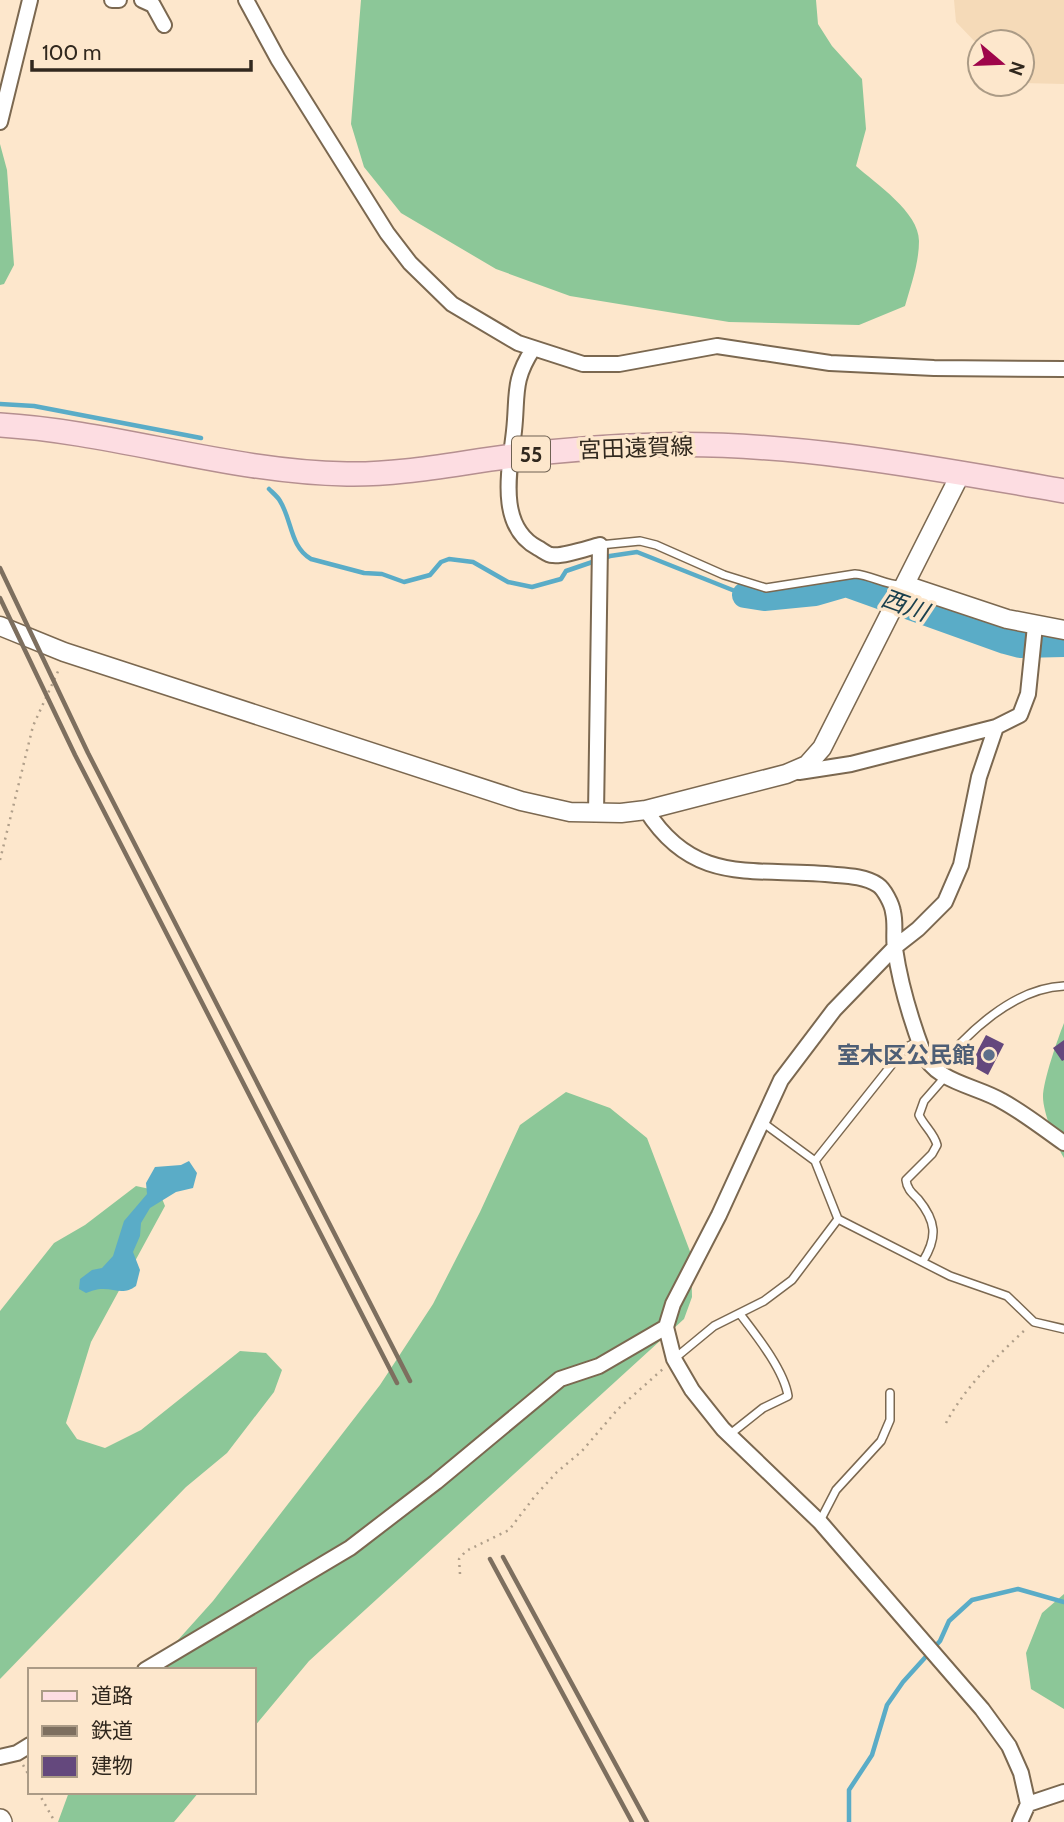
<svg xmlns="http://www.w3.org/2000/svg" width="1064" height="1822" font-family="Cabin,'Noto Sans JP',sans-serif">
  <rect width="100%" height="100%" fill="#fde7cc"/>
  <path fill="#f5dab8" d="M954,0H1064V84L1022,83V42H980V47L956,22Z"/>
  <path fill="#8cc798" d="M361,0H816L818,24L832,46L862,79L866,129L856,166C876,184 919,212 919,241C919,263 911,285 905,306L859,325L729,322L570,296L496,269L401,213L364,167L351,124Z
    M0,144L7,170L14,265L4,284L0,285Z
    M1064,1023V1158C1056,1145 1043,1112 1043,1097C1043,1081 1058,1038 1064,1023Z
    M566,1092L610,1108L647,1138L691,1254L692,1297L684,1319L309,1661L254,1727V1670H151L213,1601L380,1385L433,1304L480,1212L520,1125Z
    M136,1186L159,1191L165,1206L91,1342L66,1423L77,1439L105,1448L141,1430L240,1351L266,1353L282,1370L274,1392L227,1453L186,1487L0,1679V1311L54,1243L85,1225Z
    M1064,1594V1709L1031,1689L1026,1653L1042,1613Z
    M69,1792H199L174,1822H58Z"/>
  <path fill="#5aacc7" d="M189,1161L197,1173L193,1188L176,1192L150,1208L141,1223L140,1236L133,1252L140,1270L136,1286C124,1295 116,1289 103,1289C96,1289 92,1291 86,1293L79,1289L80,1279L92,1270L102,1268L113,1256L124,1221L147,1194L146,1183L155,1167L181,1165Z"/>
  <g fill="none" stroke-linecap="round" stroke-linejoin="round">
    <path stroke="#5aacc7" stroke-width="4.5" d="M0,404L34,406L201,438
      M269,489C273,493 278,497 280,501C292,520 290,547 311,559L364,573L382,574L404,582L430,575L441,562L449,559L473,562L508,582L532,587L561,579L566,571L610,556L637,552L745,595
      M849,1822V1790L872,1755L887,1705L903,1682L940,1641L949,1621L972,1600L1018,1589L1064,1602"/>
    <path stroke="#5aacc7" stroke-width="26" d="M745,595L764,598L815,593L846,584L1005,641L1020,645L1064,644"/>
  </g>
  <path fill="#64487d" d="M986,1035L1004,1044L988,1075L970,1065Z
    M1064,1040V1060L1062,1061L1053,1048Z"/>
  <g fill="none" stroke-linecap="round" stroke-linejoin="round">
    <g stroke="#7b6850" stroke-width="10">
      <path id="service" d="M600,545L640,541L656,545L724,575L766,588L855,574C871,575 885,585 901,585
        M937,1071C966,1033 1014,988 1064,986
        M762,1122L815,1161L838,1219L950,1276L1007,1296L1034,1322L1064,1329
        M815,1161L905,1048L919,1041
        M923,1261C938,1237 936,1221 918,1199C912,1193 907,1189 906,1180L932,1154L937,1145C934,1133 924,1126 919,1115L924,1101L945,1077
        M674,1359L714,1326L764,1301L792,1280L838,1219
        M729,1435L763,1408L788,1396C784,1370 756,1335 740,1314
        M820,1521L836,1490L881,1441L890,1420V1393"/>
    </g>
    <g stroke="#7b6850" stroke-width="18">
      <path id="minor" d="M112,0H119
        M142,0L153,5L164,25
        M246,0L278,59L387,233L410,263L452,304L518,343L583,364H619L717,346L830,363L934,368L1064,369
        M0,122L30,0
        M533,349C512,381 518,395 514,431C510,468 496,526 538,548C542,550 548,555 552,555C562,557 588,548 600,545L596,814
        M996,727L979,777L961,865L945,902L918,929L895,947L834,1010L781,1080L719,1215L673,1304L666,1327L674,1359L692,1390L723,1429L820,1522L982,1709L1009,1746L1021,1773L1028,1804L1020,1822
        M799,772L851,764L996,727L1020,715L1028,694L1035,626
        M646,810C696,889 758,866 836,875C850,876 866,877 878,885C884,889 892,904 893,912C896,924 893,937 895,949C900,983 911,1020 923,1052C934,1082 978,1086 1002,1101C1024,1113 1044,1129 1064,1143
        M145,1670L350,1548L436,1482L560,1379L599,1366L666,1327
        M0,1757L17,1753L30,1745
        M1028,1804L1064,1792"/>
    </g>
    <g stroke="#7b6850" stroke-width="21">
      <path id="tertiary" d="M905,585L1007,619L1064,630
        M0,626L64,652L521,801L570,812L621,813L646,810L786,774L807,765L822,748L961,473"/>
    </g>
    <g stroke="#7b6850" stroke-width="24">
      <path id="secondary" d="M0,1820L1,1822"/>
    </g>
    <g stroke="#b58f90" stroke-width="26">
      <path id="primary" d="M0,425C116,432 229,472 347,474C403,475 457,463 513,456C561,450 609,446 658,445C790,441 933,468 1064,491"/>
    </g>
    <path stroke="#b09f8a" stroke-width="2.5" stroke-dasharray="2 5" stroke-linecap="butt" d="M0,860L33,726L60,667
      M946,1423C965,1387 997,1356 1027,1328
      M460,1574L459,1559L466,1551L509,1530L535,1496L557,1472L582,1451L618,1409L664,1368
      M23,1765L30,1777
      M38,1792L55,1822"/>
    <use href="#service" stroke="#fff" stroke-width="7"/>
    <use href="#minor" stroke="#fff" stroke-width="14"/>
    <use href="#tertiary" stroke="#fff" stroke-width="18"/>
    <use href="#secondary" stroke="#fff" stroke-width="21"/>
    <use href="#primary" stroke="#fddde2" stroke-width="23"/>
    <path stroke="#7d6f5f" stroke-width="4.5" d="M0,568L88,753L410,1381
      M0,598L75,755L397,1383
      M503,1557L647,1822
      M490,1559L632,1822"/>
  </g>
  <circle fill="#5c6f8a" stroke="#fde7cc" stroke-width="2.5" cx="989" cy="1055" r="7"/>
  <g text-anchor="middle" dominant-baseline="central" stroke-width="7" stroke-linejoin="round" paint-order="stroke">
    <rect fill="#fde7cc" stroke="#6e6152" stroke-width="2" x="512" y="436.5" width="38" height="35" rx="5"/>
    <g font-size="21" font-weight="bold" fill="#31281e">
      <text x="531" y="454">55</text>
    </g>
    <g font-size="23" fill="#31281e" stroke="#fde7cc">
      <text transform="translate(636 448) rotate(-2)">宮田遠賀線</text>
    </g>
    <g font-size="23" font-weight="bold" fill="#4e5e75" stroke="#fde7cc" text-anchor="end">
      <text x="975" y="1055">室木区公民館</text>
    </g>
    <g font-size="24" font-style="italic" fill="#1b404d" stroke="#fde7cc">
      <text transform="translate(905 605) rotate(20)">西川</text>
    </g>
  </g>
  <rect x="28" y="1668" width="228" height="126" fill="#fde7cc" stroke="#ab9b86" stroke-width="2"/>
  <rect x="42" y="1691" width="35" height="10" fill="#fddde2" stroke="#ab9b86" stroke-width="2"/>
  <text x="91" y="1703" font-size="21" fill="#31281e">道路</text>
  <rect x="42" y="1726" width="35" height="10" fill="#7d6f5f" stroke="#ab9b86" stroke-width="2"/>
  <text x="91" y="1738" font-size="21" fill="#31281e">鉄道</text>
  <rect x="42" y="1756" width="35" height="21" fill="#64487d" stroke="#ab9b86" stroke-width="2"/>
  <text x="91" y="1773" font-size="21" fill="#31281e">建物</text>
  <g transform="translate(1001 63) rotate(109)"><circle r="33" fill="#fde7cc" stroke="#ab9b86" stroke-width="2"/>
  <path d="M0-5L12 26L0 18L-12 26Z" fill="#9f054a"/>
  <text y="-10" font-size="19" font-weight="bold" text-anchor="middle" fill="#31281e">N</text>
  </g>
  <path d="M32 60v10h219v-10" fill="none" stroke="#31281e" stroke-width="3.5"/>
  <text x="42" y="60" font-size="21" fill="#31281e" stroke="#fde7cc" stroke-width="5" paint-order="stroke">100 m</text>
</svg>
